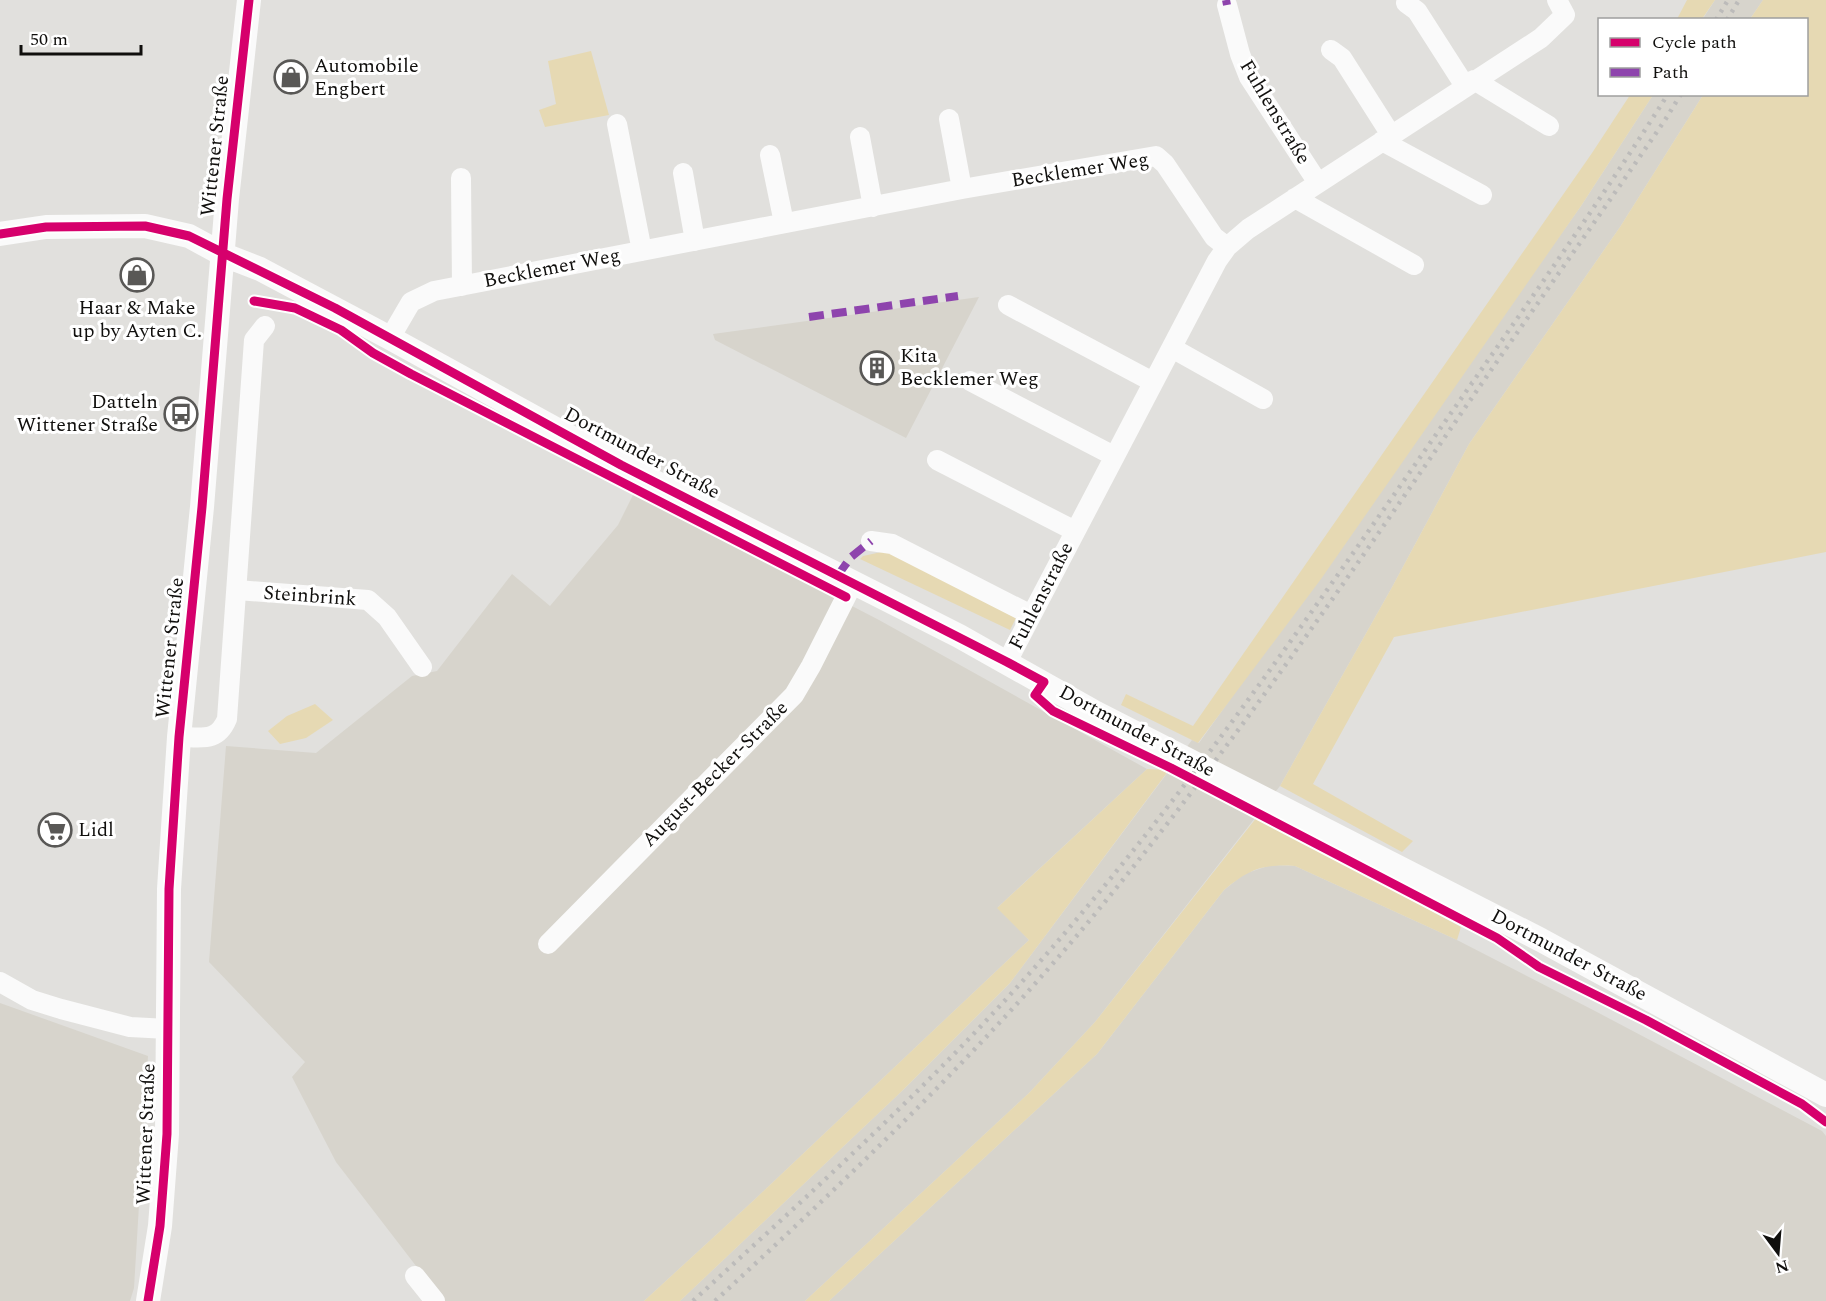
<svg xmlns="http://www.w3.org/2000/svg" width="1826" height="1301" font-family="Spectral,serif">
  <rect width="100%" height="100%" fill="#e1e0dd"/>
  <path fill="#d7d4cc" d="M1715,0H1763L1750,19L1702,20Z
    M1653,95H1703L1620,227L1469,444L1391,589L1280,786L1095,1022L1029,1093L805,1301H680L902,1091L1010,983L1192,740L1199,743L1581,206Z
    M979,297L906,438L715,340L713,334Z
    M634,493L879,620L1147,769L998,907L1029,940L753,1201L644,1301H443L336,1162L292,1077L305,1062L209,962L226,746L316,753L412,676L437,671L512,574L550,606L618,525Z
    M1271,865L1295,866L1457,940L1595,1011L1822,1131L1826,1136V1301H829L1097,1054L1224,890L1244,874Z
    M0,1003L148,1056L134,1288L130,1301H0Z"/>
  <path fill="#e6d9b3" d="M1687,0H1715L1702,19H1677Z
    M1763,0H1826V552L1394,637L1313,784L1413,841L1402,852L1280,786L1391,589L1469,444L1620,227L1703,95L1806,94V20L1750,19Z
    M591,51L609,115L545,127L539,110L556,104L548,61Z
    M1630,95H1653L1581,206L1321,579L1198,743L1121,705L1126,694L1193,726L1592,153Z
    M886,551L1016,618L1010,630L860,559L863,556Z
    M315,704L333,720L306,738L280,744L268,731L287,716Z
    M1147,769L1169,770L1010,983L902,1091L680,1301H644L753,1201L1029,940L997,908Z
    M1257,817L1461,927L1457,940L1295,866C1262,864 1250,869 1224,890L1097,1054L829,1301H805L1029,1093L1095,1022Z"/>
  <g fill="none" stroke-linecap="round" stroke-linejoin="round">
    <path stroke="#fafafa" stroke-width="20" d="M1406,3L1417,11L1465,86
      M1227,5L1240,54L1249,77L1318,183
      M1331,50L1342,58L1391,135
      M1474,80L1549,126
      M949,119L962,189
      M617,124L642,251
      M860,137L873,207
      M1382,141L1482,195
      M770,155L784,223
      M683,173L695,241
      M461,178L462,286
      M1295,198L1414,265
      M1008,305L1153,382
      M390,338L411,302L434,291L962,189L1156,156L1165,164L1214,237L1227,247
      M1172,348L1263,399
      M970,381L1114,456
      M937,460L1075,531
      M871,541L892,544L1031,615
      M237,590L368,600L387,617L422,667
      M1007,662L1217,261L1227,247L1248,229L1541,38L1565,15L1557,0
      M179,737C201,737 217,743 227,719L254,340L265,326
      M548,944L794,695L811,666L853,583
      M0,982L32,1000L61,1009L130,1027L168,1029
      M415,1276L435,1301"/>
    <path stroke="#fafafa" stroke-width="24" d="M0,234L46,227L145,226L189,236L224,255L260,269L390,338L621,465L959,636L1096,713L1541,940L1826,1095
      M148,1301L160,1226L167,1134L169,889L179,737L202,507L227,199L249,0"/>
    <path stroke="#bcbbba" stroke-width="4.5" stroke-dasharray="3 6" stroke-linecap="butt" d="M1716,20L1728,0
      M1727,20L1739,0
      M693,1301C804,1199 918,1097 1019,985C1164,825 1288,646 1412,469C1498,345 1587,222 1668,94
      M715,1301C846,1180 976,1057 1090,920C1227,755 1347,579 1469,402C1534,308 1600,215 1665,120L1681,94"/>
    <path stroke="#8e44ad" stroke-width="8" stroke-dasharray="15 8" stroke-linecap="butt" d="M1226,0L1227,5
      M809,317L958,296
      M838,575L851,557L871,541"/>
    <g stroke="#fff" stroke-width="13">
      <path id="cycleway" d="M0,234L46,227L145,226L189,236L335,308L621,465L1007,662L1044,682L1035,695L1053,711L1171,768L1497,938L1539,967L1646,1020L1802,1104L1826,1122
        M254,301L295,308L341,330L373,353L411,374L846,597
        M148,1301L160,1226L167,1134L169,889L179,737L202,507L227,199L249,0"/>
    </g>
    <use href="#cycleway" stroke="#d6006c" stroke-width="9"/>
  </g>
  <defs>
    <g id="shop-ring" transform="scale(1.725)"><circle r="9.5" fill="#fff" stroke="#595856" stroke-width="1.5"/><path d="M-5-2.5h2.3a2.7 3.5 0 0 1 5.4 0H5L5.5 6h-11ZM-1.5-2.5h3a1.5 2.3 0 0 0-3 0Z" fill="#595856"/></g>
    <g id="building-ring" transform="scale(1.725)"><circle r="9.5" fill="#fff" stroke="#595856" stroke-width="1.5"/><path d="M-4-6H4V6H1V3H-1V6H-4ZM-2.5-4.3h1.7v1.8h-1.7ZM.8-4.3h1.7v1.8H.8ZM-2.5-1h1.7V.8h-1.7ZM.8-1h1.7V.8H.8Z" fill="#595856"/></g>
    <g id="bus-ring" transform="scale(1.725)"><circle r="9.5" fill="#fff" stroke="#595856" stroke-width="1.5"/><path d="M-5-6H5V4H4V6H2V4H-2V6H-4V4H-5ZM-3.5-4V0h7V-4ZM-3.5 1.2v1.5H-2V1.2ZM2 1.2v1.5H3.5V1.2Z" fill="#595856"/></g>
    <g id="supermarket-ring" transform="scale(1.725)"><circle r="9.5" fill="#fff" stroke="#595856" stroke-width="1.5"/><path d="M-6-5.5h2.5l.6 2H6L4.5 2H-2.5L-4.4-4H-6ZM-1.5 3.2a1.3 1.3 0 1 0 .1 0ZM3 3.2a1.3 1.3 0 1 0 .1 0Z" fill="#595856"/></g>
  </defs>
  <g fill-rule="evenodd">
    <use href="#shop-ring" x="291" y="77"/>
    <use href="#shop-ring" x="137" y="275"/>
    <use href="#building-ring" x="877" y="368"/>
    <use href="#bus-ring" x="181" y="414"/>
    <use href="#supermarket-ring" x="55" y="830"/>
  </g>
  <g text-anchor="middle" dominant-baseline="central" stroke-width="6" stroke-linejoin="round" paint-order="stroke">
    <g font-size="20" fill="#100f0d" stroke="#fff" text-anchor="start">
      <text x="314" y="66">Automobile<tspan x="314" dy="23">Engbert</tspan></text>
      <text x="137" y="308" text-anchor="middle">Haar &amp; Make<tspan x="137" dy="23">up by Ayten C.</tspan></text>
      <text x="900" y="356">Kita<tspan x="900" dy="23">Becklemer Weg</tspan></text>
      <text x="158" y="402" text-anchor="end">Datteln<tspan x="158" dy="23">Wittener Straße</tspan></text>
      <text x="78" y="830">Lidl</text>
    </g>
    <g font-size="20" fill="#100f0d" stroke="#fff">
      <text transform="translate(1275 112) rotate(59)">Fuhlenstraße</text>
      <text transform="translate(215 146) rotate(-84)">Wittener Straße</text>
      <text transform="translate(1080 170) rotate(-9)">Becklemer Weg</text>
      <text transform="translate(552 268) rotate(-11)">Becklemer Weg</text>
      <text transform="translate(642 453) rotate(28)">Dortmunder Straße</text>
      <text transform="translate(310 596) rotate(4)">Steinbrink</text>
      <text transform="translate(1041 596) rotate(-63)">Fuhlenstraße</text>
      <text transform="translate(170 648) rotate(-84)">Wittener Straße</text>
      <text transform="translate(1137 731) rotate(28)">Dortmunder Straße</text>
      <text transform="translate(715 774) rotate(-45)">August-Becker-Straße</text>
      <text transform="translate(1569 955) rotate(28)">Dortmunder Straße</text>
      <text transform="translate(146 1134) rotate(-88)">Wittener Straße</text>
    </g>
  </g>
  <rect x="1598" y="18" width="210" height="78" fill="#ffffff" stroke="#9f9f9e" stroke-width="1.5"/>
  <rect x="1610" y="38" width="30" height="9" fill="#d6006c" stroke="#9f9f9e" stroke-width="1.5"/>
  <text x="1652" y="48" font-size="18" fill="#100f0d">Cycle path</text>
  <rect x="1610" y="68" width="30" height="9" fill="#8e44ad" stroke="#9f9f9e" stroke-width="1.5"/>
  <text x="1652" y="78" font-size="18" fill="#100f0d">Path</text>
  <g transform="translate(1778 1253) rotate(164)" stroke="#ffffff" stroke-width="4.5" paint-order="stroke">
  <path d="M0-4.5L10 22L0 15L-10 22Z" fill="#100f0d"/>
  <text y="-9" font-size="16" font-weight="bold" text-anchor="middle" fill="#100f0d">N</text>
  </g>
  <path d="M21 45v9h120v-9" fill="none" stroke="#100f0d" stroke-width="3"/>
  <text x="30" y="45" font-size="18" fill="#100f0d" stroke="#ffffff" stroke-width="4.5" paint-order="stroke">50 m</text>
</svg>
